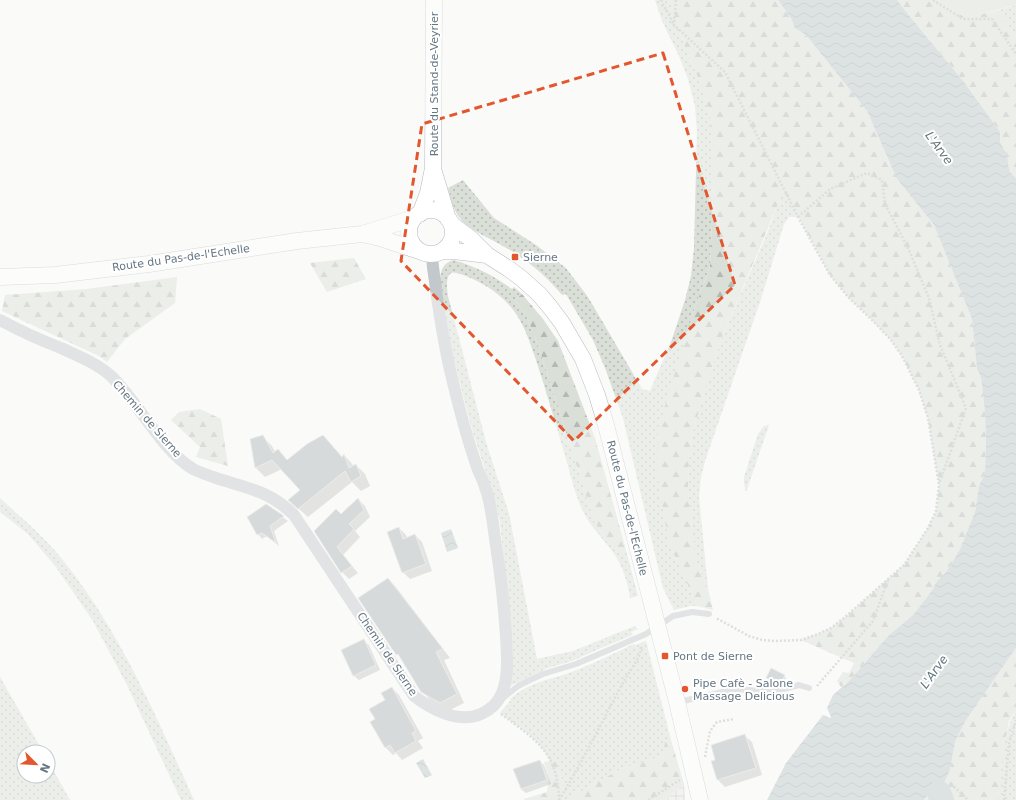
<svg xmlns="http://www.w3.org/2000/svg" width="1016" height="800" font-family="'DejaVu Sans',sans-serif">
  <defs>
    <pattern id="industrial-grid" width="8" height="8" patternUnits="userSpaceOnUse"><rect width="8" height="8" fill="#e8e9e9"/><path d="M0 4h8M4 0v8" fill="none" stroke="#c0c1c2"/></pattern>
    <pattern id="grass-dots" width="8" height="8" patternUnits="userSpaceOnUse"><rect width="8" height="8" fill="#dadfd7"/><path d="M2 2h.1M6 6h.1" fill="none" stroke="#b4b9b4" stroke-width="1.8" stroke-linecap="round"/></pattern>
    <pattern id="forest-firs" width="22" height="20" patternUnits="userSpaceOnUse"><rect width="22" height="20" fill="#dadfd7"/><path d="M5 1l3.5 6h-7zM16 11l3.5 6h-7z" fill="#b4b9b4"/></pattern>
    <pattern id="water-waves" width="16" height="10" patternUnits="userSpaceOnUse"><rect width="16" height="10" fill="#bbc7cb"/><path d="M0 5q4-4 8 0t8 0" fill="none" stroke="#9ca6aa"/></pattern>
  </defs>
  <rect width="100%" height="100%" fill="#fafaf8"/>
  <path fill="url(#industrial-grid)" d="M684,784L685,800H665Z"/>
  <path fill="url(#grass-dots)" d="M655,0H670L685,47L703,89L710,116L714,175L710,266L692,316L669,543L697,606H690L674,610L663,588L623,418L605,368L593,340L566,294L562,295C548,278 532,264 513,252C500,243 473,232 463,222C454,213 451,199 448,188L463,180L494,218L536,245L566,268L588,297L642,389L650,391L671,342L685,300L691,276L694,248L697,132L695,106L688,79L679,56L662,21Z
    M1016,5V37L999,10Z
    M784,189L798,217H789L784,224L761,299L705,461L701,477L699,497L708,589L695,557L688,491L689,459L693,431L720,342L766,236Z
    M454,260C478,268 491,274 512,289L514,287L522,294L515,300L527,317L539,348L595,523L617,553L626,550L638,596L630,598C628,583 623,568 615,555C605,540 591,528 583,511C575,495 571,476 566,459C556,426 547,393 536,360C530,343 525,326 514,311C501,293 478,279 457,273C444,269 447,289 448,296L486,442L509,514L537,659L573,651L635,626L638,629L631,632L633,635L608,645L572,661L548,668L510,686L513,651L500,522L491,487L473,433L451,350L440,279C441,269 444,262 454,260Z
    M769,425L746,492L744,483V477L758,434L764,426Z
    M0,498C19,516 40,533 57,553C118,626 155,714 194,800H181L127,685L93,621L56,567L28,534L0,512Z
    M646,641L671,740L665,742L662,756L619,770L566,800H564L561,774L555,760L550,761C540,739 519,727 500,713L511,700L510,699C530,682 545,681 569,673C591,665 612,654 634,644L636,645Z
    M0,677L43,752H24V776H48V761L70,800H0Z
    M1016,709V800H998C1001,769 1001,737 1016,709Z"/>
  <path fill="url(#forest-firs)" d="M670,0H778L791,18L795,28L806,35L867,111L897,179L934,225L972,319L977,369L981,377L985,412L986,439L985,473L979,486L975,512L960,549L947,571L937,581L931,592L913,615L888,636L850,680L841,687L837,681L843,672L849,673L854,663L801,640L818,634L831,628L844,618L904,565L928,528L936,511L939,485L928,418L919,390L902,356L891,340L874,322L848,297L830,275L784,190L720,342L693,431L689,459L688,491L695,557L708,589L713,610L697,606L669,543L657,475L658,429L692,316L710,266L714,175L710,116L703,89L685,47Z
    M897,0H938L966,18L999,10L1016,37V178L1010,172L1007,164V155L1000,142V132L964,82L907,13Z
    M354,258L366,279L327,292L310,263Z
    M177,277L175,303L125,339L107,362L99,356L2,311L5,295L87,289Z
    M522,294L543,319L558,341L595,438L626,550L617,553L595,523L539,348L527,317L515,300Z
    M200,409L221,419L228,466L196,457L200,447L171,420L179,412Z
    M1016,648V709L1009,721L1004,744L998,800H924L929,793H939L950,770L955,742L966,720Z
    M671,740L684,784L665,800H566L619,770L662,756L665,742Z
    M555,760L561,774L564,800H524V799L547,792L549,779L544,762Z"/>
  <path fill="#dadfd7" d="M938,0H1016V5L966,18Z"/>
  <path fill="url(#water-waves)" d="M778,0H897L907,13L964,82L1000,132V142L1007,155L1008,164L1010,172L1016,178V648L966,720L955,742L950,770L939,793H929L924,800H767L786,763L823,715L830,718L831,717L827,708L833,695L850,680L888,636L913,615L931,592L937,581L947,571L960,549L975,512L979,486L985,473L986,439L985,412L981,377L977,369L972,319L934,225L897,179L867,111L806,35L795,28L791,18Z
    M451,529L458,548L447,552L441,533Z
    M423,759L432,775L425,778L416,763Z"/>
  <path fill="#0003" d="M262,436L272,446L275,452L288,461L323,436L342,457L344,455L354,466L356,465L365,474L370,486L361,491L352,482L308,517L289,500L301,490L282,469L265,477L256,468L251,440Z
    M358,499L365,506L370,517L355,531L360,537L343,555L358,573L349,579L342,572L315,531L341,515Z
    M266,505L288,521L274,531L279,546L267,536L262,539L258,534Z
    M399,528L406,535L407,538L415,535L422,542L432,571L410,579L403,572Z
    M387,579L396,587L450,658L444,660L464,703L448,711L430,700L422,691L401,658L397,654Z
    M364,641L369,645L380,670L359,680L354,676L343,651Z
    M784,676L786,678L782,686L769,679Z
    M392,688L399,695L423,738L418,741L423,748L402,760L396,753L393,755L386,748L371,722L376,719Z
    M745,736L752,742L762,775L725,787L718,780L716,760Z
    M540,761L544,765L551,784L526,793L521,789Z"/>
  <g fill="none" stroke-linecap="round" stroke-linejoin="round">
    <path stroke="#bbc7cb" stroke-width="24" d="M939,793L942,800"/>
  </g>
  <path fill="#aab3b9" stroke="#dcdcda" d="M263,435L273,453L278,449L287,460L307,444L323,435L342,457L344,454L349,468L356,464L361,476L351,482L345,471L298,509L288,500L300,490L272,460L255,468L250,439Z
    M358,498L364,510L349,524L354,529L337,547L352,566L341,573L314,531L336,509L341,514Z
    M266,504L284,516L270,526L276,543L262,533L257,535L247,517Z
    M399,527L403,539L415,534L426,564L402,573L387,532Z
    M388,578L443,649L436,652L457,694L440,703L421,692L398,654L396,655L358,598Z
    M364,639L376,665L353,676L341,650Z
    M771,668L785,675L780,685L766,678Z
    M392,687L416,731L412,733L416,741L395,753L390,745L385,748L370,722L375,719L369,709L385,700L381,693Z
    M745,734L756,768L717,780L711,761L715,760L711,745Z
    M540,760L547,780L521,789L513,769Z"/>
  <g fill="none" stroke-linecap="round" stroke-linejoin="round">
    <g stroke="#b3babf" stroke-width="17">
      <path id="secondary" d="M434,172L448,219
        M409 232a22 22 0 1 1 44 0a22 22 0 1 1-44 0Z
        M420,214L428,193L433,168L434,0
        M451,224L471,239L487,255L509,269L521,278L539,294L550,307L562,323L583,359L597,395L606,425L677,702L700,800
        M362,234L380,238L419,251
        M443,251H454L487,255
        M0,277L55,275L149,264L297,241L362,234L414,218"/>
    </g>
    <path stroke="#bbbfc2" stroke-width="2.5" stroke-dasharray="2 2" stroke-linecap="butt" d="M661,0L674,25
      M676,0L674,25L725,72L798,217L830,275L848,297L874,322L891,340L902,356L919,390L928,418L939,485L936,511L928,528L904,565L844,618L831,628L818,634L801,640L775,641L762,640L749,636L716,618
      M933,0L963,19H992L1016,54
      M798,217L830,189L867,173L882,180L885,204L908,248L929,298L940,345L966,408L939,484
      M817,686L873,621L888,580
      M501,714C536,740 558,752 559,800
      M705,757L710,731L717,722L734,719
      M951,784L968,800
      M559,800C583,761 602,721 624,681C630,670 641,658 641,646
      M648,800L680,780
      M1004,800L1009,744L1016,720"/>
    <path stroke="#c3c8cc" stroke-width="6" d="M503,698L518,686L530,680L543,674L576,664L646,634L673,616L692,612L709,614
      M679,702L736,689L772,692L799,685L809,688"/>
    <path stroke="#c3c8cc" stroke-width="12" d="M0,320C20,331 40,340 61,348C78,356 97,363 111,376C139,403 161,450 193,469C201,473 210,476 219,479C248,488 271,492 294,515L414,696C431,709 458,724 481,714C490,710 498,703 502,693C509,676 507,655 506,636C504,606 501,576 496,546C493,526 492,505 485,487C483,479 478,472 476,464C466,435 458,404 451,374C444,346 440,318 436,290C435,278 432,266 432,254"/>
    <use href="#secondary" stroke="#fff" stroke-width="16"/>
  </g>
  <path d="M0 0H1016V800H0ZM663,53L735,285L574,441L401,261L422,124Z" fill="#fafaf8" fill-opacity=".55" fill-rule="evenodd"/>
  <path fill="none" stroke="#e4572e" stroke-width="3" stroke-dasharray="8 5" stroke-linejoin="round" d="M663,53L735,285L574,441L401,261L422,124Z"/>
  <g fill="#e4572e" stroke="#fff" stroke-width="1.5">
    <rect x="511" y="253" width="8" height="8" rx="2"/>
    <rect x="661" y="652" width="8" height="8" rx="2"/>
    <circle cx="685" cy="689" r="4"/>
  </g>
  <g text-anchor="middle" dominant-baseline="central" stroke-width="4" stroke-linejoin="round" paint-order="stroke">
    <g font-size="11" fill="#657683" stroke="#fff">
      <text transform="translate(434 84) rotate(-90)">Route du Stand-de-Veyrier</text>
      <text transform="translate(181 258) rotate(-8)">Route du Pas-de-l'Echelle</text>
      <text transform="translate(147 419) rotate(49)">Chemin de Sierne</text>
      <text transform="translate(627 508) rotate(76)">Route du Pas-de-l'Echelle</text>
      <text transform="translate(387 654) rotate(56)">Chemin de Sierne</text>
    </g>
    <g font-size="11" fill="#657683" stroke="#fff" text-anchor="start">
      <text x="523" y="257">Sierne</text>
      <text x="673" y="656">Pont de Sierne</text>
      <text x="693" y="683">Pipe Cafè - Salone<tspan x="693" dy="13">Massage Delicious</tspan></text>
    </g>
    <g font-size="12" font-style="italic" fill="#60757c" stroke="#fff">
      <text transform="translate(939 148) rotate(54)">L'Arve</text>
      <text transform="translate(934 672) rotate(-54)">L'Arve</text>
    </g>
  </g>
  <g transform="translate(36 764) rotate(114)"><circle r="19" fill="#ffffff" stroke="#c1c8cd"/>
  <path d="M0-3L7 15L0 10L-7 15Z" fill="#e4572e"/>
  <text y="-6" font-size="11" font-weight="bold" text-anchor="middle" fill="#657683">N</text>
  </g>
</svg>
